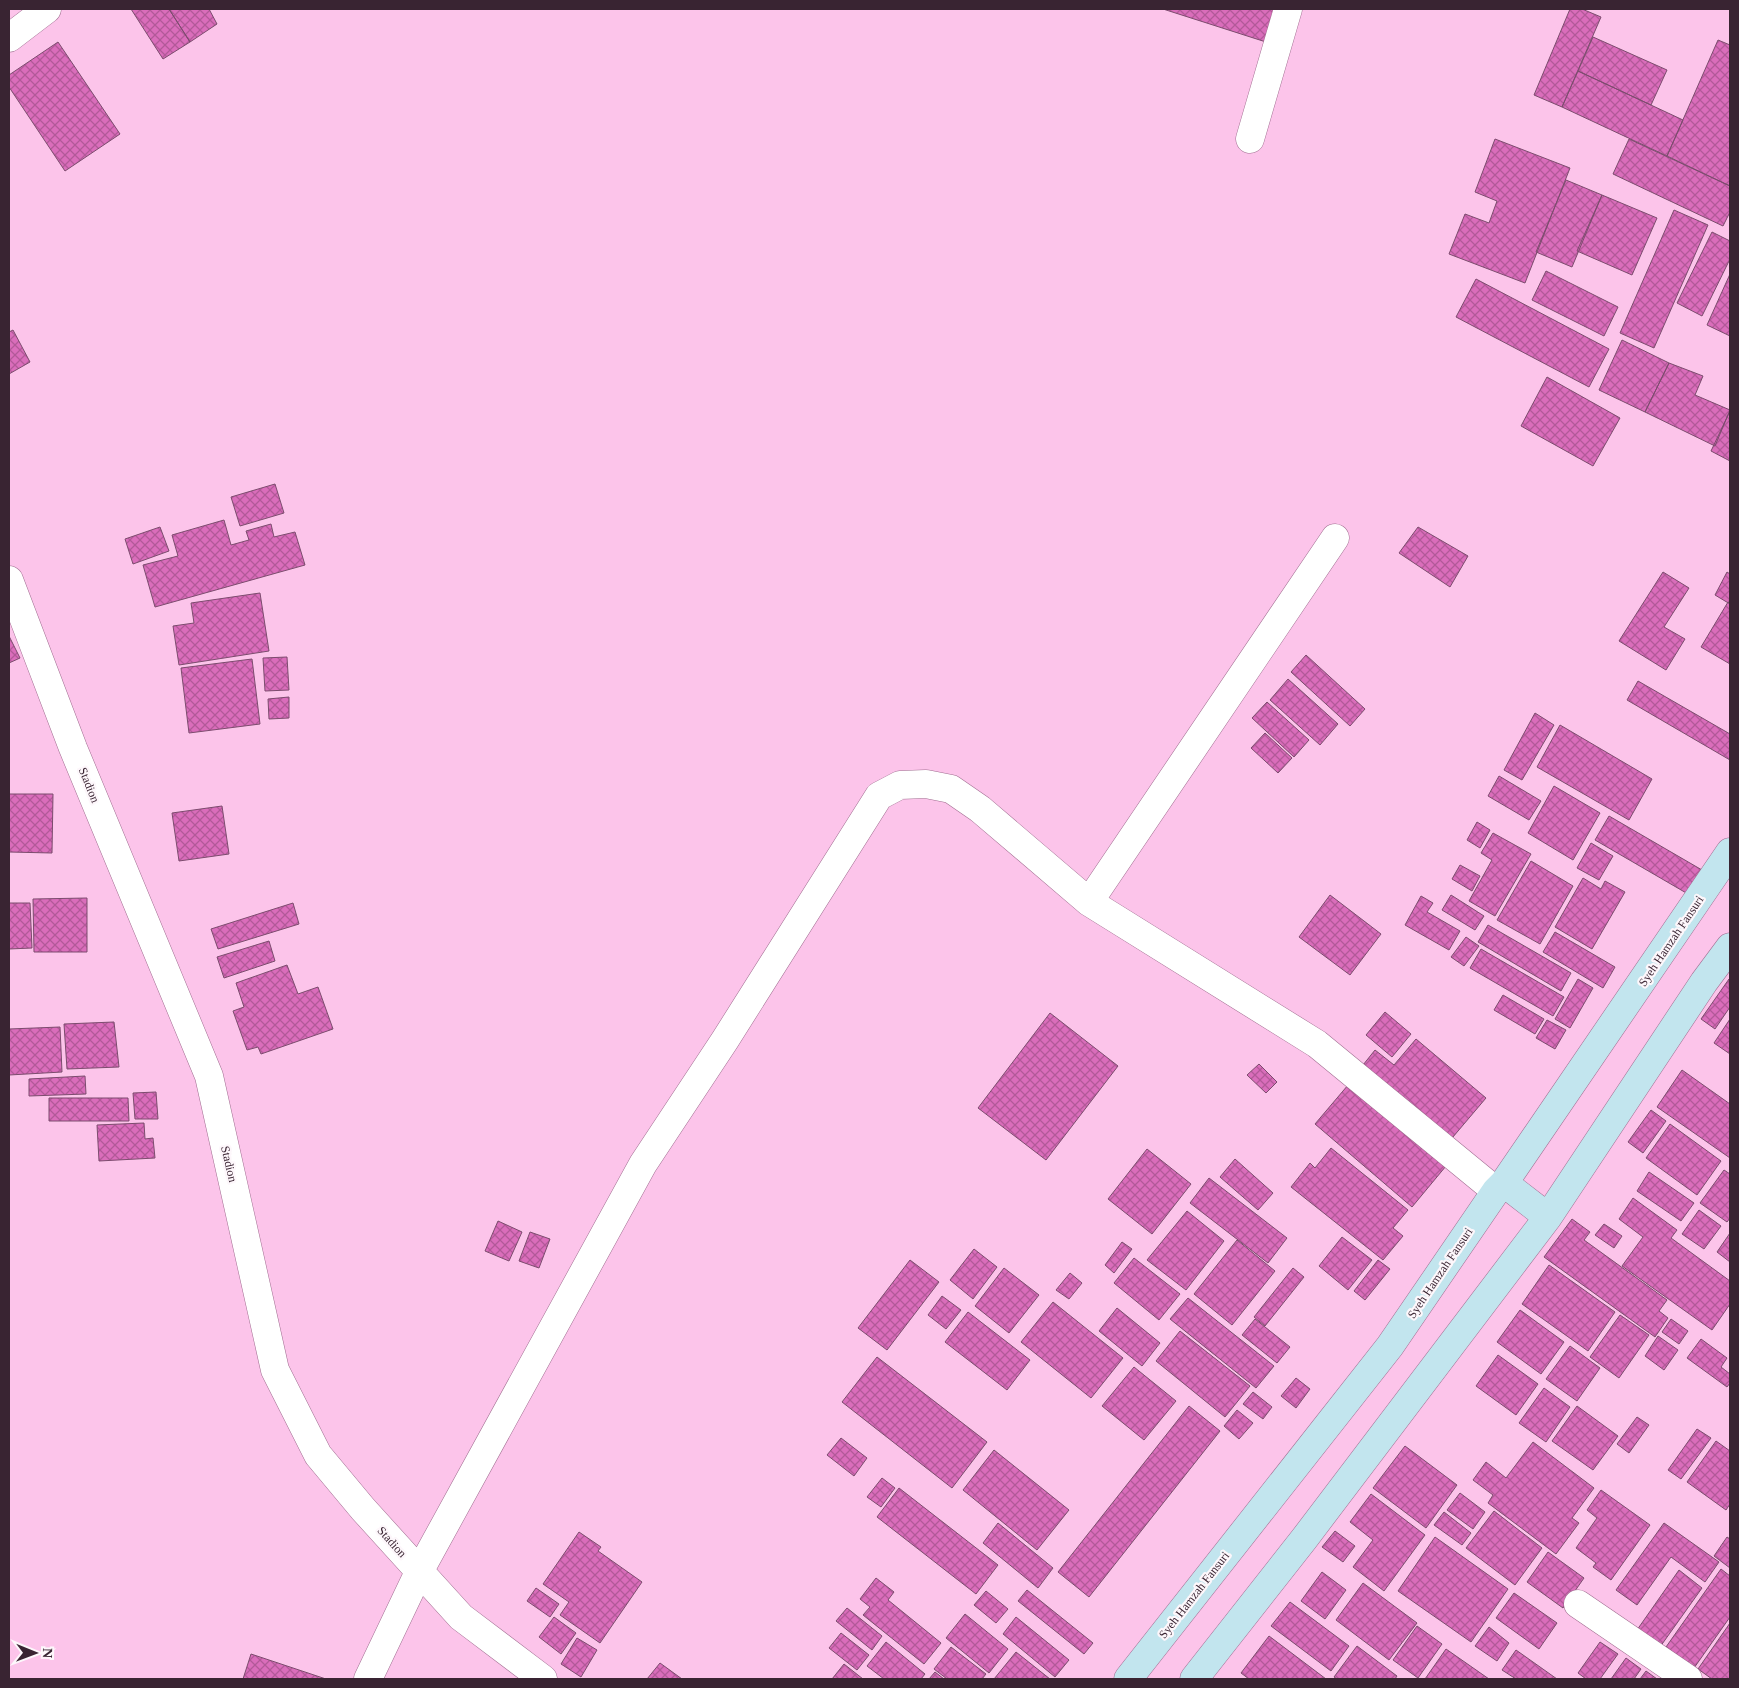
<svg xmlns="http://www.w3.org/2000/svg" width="1739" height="1688" font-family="Georgia,serif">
  <defs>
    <pattern id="building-cross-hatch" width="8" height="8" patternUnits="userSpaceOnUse" patternTransform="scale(1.25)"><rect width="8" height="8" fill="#da6dbb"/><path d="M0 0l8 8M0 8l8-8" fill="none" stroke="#b25999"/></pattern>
  </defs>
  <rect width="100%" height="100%" fill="#fcc4ea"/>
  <path fill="url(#building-cross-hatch)" stroke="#7c4c6e" d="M131,9H169L190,42L163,59Z
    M169,9H209L217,24L190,42Z
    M1163,9H1275L1266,42Z
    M1570,9H1582L1601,17L1562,107L1534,95Z
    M1593,37L1667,70L1651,105L1578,71Z
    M1718,40L1730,45V186L1667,156Z
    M58,42L120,134L65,171L9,87V75Z
    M1578,71L1683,120L1667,156L1562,107Z
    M1495,139L1570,168L1525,283L1449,254L1465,214L1489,223L1497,201L1475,192Z
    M1629,139L1730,186V212L1723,226L1613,174Z
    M1566,180L1602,195L1572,267L1536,252Z
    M1602,195L1657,218L1632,275L1577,251Z
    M1674,210L1708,225L1654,348L1620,333Z
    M1712,232L1730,241V259L1702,316L1677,303Z
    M1546,271L1618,307L1604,336L1532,300Z
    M1730,274V336L1707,325Z
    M1476,279L1609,349L1589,387L1456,317Z
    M13,330L30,362L9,374V332Z
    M1622,340L1669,363L1645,412L1599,390Z
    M1669,363L1703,376L1695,395L1730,410L1715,446L1645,412Z
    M1547,377L1620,418L1593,466L1521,426Z
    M1730,411V461L1711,451Z
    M275,484L284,513L240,526L231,497Z
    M224,520L231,545L249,540L246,531L271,524L274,537L295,532L305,565L155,607L143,565L178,556L172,535Z
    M160,527L169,551L133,564L125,539Z
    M1418,527L1468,556L1450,587L1399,553Z
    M1663,572L1689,588L1664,627L1685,639L1666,670L1619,641Z
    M1727,572L1730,574V604L1715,595Z
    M260,593L269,651L179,665L173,626L194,623L191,603Z
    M1728,602L1730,604V664L1701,647Z
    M9,636L20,658L9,663Z
    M1306,655L1365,709L1350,726L1291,672Z
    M287,657L289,690L265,691L263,658Z
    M252,659L260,724L189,733L181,668Z
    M1288,679L1338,724L1320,745L1270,700Z
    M1638,681L1730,734V760L1627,700Z
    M289,697V718L269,719L268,699Z
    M1267,702L1309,740L1294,757L1252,718Z
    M1535,713L1554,725L1522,780L1504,770Z
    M1560,725L1652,779L1629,820L1537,767Z
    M1265,733L1292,758L1278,773L1251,748Z
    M1499,776L1541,801L1529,820L1488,796Z
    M1554,786L1600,813L1573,860L1528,833Z
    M9,794H53L52,853L9,852Z
    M222,806L229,854L179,861L172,813Z
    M1609,816L1702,870L1688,894L1595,840Z
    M1477,822L1490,830L1480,848L1467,840Z
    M1493,833L1531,854L1495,916L1469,901L1492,860L1481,853Z
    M1591,843L1613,856L1599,880L1577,868Z
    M1531,861L1573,886L1540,944L1497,920Z
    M1460,865L1480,876L1472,891L1452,879Z
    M1583,878L1601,889L1605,881L1625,892L1592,949L1555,927Z
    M1330,895L1381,934L1350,975L1299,937Z
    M1451,895L1484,916L1475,930L1442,910Z
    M1421,896L1433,903L1427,912L1460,931L1449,950L1405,925Z
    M87,898V952H34L33,899Z
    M9,903H30L32,948L9,949Z
    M293,903L299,924L218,949L211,929Z
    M1488,925L1571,973L1561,991L1478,942Z
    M1555,932L1615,967L1603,988L1543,952Z
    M1466,937L1479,946L1464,966L1451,957Z
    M269,941L275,961L224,978L217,957Z
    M1481,949L1564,997L1553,1016L1470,968Z
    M287,965L298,994L318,987L333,1029L261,1054L258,1047L247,1050L233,1011L244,1007L236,983Z
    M1578,979L1593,988L1570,1028L1555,1019Z
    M1729,979L1730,1007L1715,1029L1701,1019Z
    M1503,995L1544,1019L1535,1034L1494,1010Z
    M1385,1012L1411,1034L1392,1057L1366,1035Z
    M1050,1013L1118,1066L1046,1160L978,1108Z
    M1730,1019V1054L1714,1043Z
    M1547,1020L1566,1030L1555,1049L1536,1038Z
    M114,1022L119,1067L67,1069L64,1024Z
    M60,1027L62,1072L9,1075V1029Z
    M1416,1039L1486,1098L1447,1144L1359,1070L1375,1050L1394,1065Z
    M1259,1064L1277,1082L1266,1093L1247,1075Z
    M1682,1070L1730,1104V1158L1657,1107Z
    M85,1076L86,1094L29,1096V1079Z
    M1354,1078L1451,1160L1412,1207L1315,1124Z
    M156,1092L158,1119H135L133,1093Z
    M49,1098H128L129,1121H49Z
    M1651,1110L1666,1121L1643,1153L1628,1142Z
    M144,1123L145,1139L153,1138L155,1158L99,1161L97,1125Z
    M1670,1124L1721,1161L1697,1195L1646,1158Z
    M1331,1148L1408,1210L1393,1228L1403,1236L1383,1260L1291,1187L1310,1163L1315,1168Z
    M1147,1149L1191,1184L1152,1234L1108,1199Z
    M1235,1159L1273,1193L1258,1210L1220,1177Z
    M1724,1170L1730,1174V1218L1727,1222L1700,1203Z
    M1649,1172L1694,1203L1681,1221L1637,1191Z
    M1209,1178L1287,1238L1268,1263L1190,1203Z
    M1633,1198L1677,1230L1671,1238L1730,1281V1304L1712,1330L1622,1266L1643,1237L1619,1219Z
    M1699,1210L1721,1226L1704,1249L1682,1234Z
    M1187,1211L1224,1241L1186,1290L1147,1260Z
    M1572,1219L1590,1232L1584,1240L1667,1300L1659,1311L1668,1318L1655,1337L1544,1257Z
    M498,1221L522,1232L509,1261L485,1251Z
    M1604,1224L1622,1236L1614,1248L1595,1235Z
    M530,1232L550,1239L539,1268L519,1261Z
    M1730,1233V1262L1717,1252Z
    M1342,1237L1372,1260L1348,1290L1319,1266Z
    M1237,1240L1275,1271L1232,1325L1194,1294Z
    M1122,1242L1132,1249L1114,1273L1105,1265Z
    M974,1249L997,1267L973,1299L950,1280Z
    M1134,1258L1180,1294L1159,1320L1114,1283Z
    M910,1260L939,1282L887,1350L858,1328Z
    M1378,1260L1390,1269L1365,1300L1354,1291Z
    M1549,1265L1615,1312L1588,1351L1522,1304Z
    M1004,1268L1039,1295L1009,1333L975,1306Z
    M1293,1268L1304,1277L1265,1326L1254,1317Z
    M1070,1273L1082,1283L1069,1299L1056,1290Z
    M942,1296L961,1310L946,1329L928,1315Z
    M1188,1298L1274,1366L1256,1388L1170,1319Z
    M1053,1302L1123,1358L1091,1398L1021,1342Z
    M1117,1308L1160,1343L1142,1366L1099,1331Z
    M1520,1310L1564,1342L1541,1374L1497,1342Z
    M968,1312L1030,1360L1007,1390L945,1342Z
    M1620,1315L1649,1335L1619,1378L1590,1357Z
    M1255,1319L1290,1347L1277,1363L1242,1335Z
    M1671,1319L1688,1331L1679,1344L1662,1332Z
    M1180,1331L1250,1386L1225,1417L1156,1361Z
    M1658,1336L1678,1350L1664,1370L1645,1356Z
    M1701,1339L1727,1358L1721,1367L1730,1374V1383L1727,1387L1687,1358Z
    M1570,1346L1600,1368L1577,1401L1546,1379Z
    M1498,1355L1538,1384L1516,1415L1476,1386Z
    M877,1357L987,1442L952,1488L842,1402Z
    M1134,1367L1176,1401L1144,1440L1102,1406Z
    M1296,1378L1310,1389L1296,1408L1281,1396Z
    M1544,1388L1570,1407L1546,1442L1519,1423Z
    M1253,1392L1272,1407L1263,1419L1243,1404Z
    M1189,1406L1220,1431L1089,1597L1058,1572Z
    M1577,1406L1618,1436L1593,1470L1552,1441Z
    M1237,1410L1253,1423L1239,1439L1224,1426Z
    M1637,1417L1649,1425L1629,1453L1617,1444Z
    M1697,1429L1711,1438L1681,1479L1668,1470Z
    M841,1438L867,1458L854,1476L827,1455Z
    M1716,1441L1730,1451V1504L1726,1510L1687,1482Z
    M1533,1442L1594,1488L1572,1518L1579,1523L1556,1554L1488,1503L1493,1495L1473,1480L1486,1462L1506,1478Z
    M1405,1446L1457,1485L1426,1528L1373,1488Z
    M994,1450L1069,1510L1037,1550L963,1490Z
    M882,1478L895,1488L881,1507L867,1497Z
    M899,1488L998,1565L976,1594L877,1517Z
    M1601,1490L1650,1525L1611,1580L1593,1567L1596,1563L1576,1548L1597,1518L1587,1510Z
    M1460,1493L1485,1512L1473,1529L1447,1510Z
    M1371,1494L1425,1535L1384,1591L1353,1567L1373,1540L1350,1522Z
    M1494,1511L1542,1548L1515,1585L1466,1548Z
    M1444,1512L1471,1533L1462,1545L1434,1525Z
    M998,1523L1053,1568L1038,1588L983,1543Z
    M1664,1523L1719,1562L1705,1582L1671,1557L1637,1605L1616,1590Z
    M1335,1531L1355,1546L1343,1562L1322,1547Z
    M579,1532L601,1547L598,1551L642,1582L600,1643L560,1615L569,1602L543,1584Z
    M1435,1537L1508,1589L1471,1642L1398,1591Z
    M1727,1537L1730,1539V1568L1714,1556Z
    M1548,1552L1584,1578L1563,1608L1527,1582Z
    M1721,1569L1730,1576V1617L1694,1668L1666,1647Z
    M1679,1570L1702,1588L1660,1647L1637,1630Z
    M1322,1572L1346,1590L1325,1619L1301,1601Z
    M876,1578L894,1592L888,1600L941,1643L924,1664L863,1615L870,1607L860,1599Z
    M1363,1583L1417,1623L1389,1660L1336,1620Z
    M536,1588L559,1604L550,1617L527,1601Z
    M1027,1590L1093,1643L1084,1654L1018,1601Z
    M986,1591L1008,1609L996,1623L974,1605Z
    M1514,1593L1557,1623L1539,1649L1496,1618Z
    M1290,1602L1349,1646L1331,1671L1271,1626Z
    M847,1608L882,1636L872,1650L836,1621Z
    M965,1614L1008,1649L989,1673L946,1638Z
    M554,1617L576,1633L561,1654L539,1637Z
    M1016,1617L1069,1660L1055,1677L1003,1634Z
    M1730,1623V1679H1712L1698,1669Z
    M1417,1626L1442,1644L1418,1678L1393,1660Z
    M1489,1627L1509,1643L1497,1661L1475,1646Z
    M841,1633L869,1655L857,1670L829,1648Z
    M1269,1636L1326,1679H1249L1241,1673Z
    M577,1638L597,1650L581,1677L561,1664Z
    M886,1642L925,1674L921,1679H884L867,1666Z
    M1600,1642L1618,1654L1600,1679H1586L1578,1673Z
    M1357,1646L1397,1676L1395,1679H1337L1334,1677Z
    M951,1647L986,1674L982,1679H947L934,1669Z
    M1446,1649L1489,1679H1425Z
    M1516,1650L1557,1679H1516L1502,1670Z
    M1016,1652L1050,1679H994Z
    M251,1654L326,1679H243Z
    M1626,1658L1641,1669L1634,1679H1611Z
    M660,1663L682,1679H647Z
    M844,1664L863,1679H832Z
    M1646,1671L1657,1679H1640Z
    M935,1672L944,1679H929Z"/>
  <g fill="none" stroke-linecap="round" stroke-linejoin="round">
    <g stroke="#a16e91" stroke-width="29">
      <path id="street" d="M9,38L47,9
        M1250,139L1288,9
        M9,580L73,748L209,1076L275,1370L318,1455L363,1509L461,1617L543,1679
        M1089,902L1335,538
        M1578,1604L1688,1679
        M368,1679L419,1572L643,1164L725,1040L879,796L900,785L926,784L951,789L980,809L1089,902L1317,1044L1496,1191"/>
    </g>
    <g stroke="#a16e91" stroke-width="29">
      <path id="secondary" d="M1504,1183L1548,1217
        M1128,1679L1390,1346L1496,1191L1504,1183L1730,852
        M1194,1679L1304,1539L1548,1217L1704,982L1730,947"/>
    </g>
    <use href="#street" stroke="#fff" stroke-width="28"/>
    <use href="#secondary" stroke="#c2e5ee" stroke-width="28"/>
  </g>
  <g text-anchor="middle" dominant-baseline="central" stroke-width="4.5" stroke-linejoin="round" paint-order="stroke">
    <g font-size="12" fill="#392432" stroke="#fdf7fb">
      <text transform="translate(89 785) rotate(68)">Stadion</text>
      <text transform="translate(1671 941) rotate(-56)">Syeh Hamzah Fansuri</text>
      <text transform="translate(229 1164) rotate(77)">Stadion</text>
      <text transform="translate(1440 1273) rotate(-56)">Syeh Hamzah Fansuri</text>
      <text transform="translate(392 1542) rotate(48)">Stadion</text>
      <text transform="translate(1194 1595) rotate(-52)">Syeh Hamzah Fansuri</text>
    </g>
  </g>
  <rect width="1739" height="1688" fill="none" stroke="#392432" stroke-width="20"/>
  <g transform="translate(35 1653) rotate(91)" stroke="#fdf7fb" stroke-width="4" paint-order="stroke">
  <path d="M0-4L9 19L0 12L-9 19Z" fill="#392432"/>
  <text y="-8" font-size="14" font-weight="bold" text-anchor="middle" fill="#392432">N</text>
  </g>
</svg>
